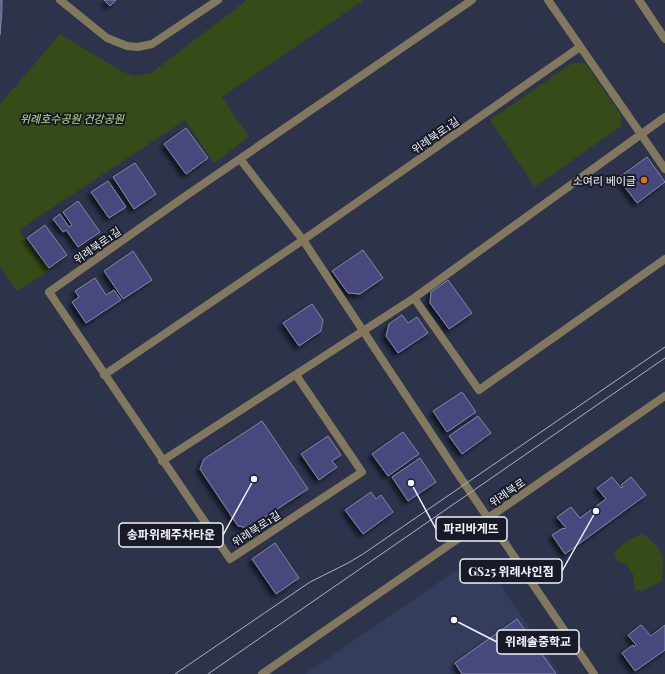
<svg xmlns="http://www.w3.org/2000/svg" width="665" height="674" font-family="'Playfair Display','Noto Sans KR',serif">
  <defs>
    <filter id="shadow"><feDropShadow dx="-3.5" dy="3.5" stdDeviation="2" flood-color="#0009"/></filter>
  </defs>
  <rect width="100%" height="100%" fill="#2c334b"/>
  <path fill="#343d5b" d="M464,565L489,567L560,674H305Z"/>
  <path fill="#364b18" d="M247,0H364L222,97L249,137L214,163L185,120L19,230L50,270L17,291L0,267V104L60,34L121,71L135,76L151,73Z
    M572,63H585L621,115V126L535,187L490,120Z
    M643,534C663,549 665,553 662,581L642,591L635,590L633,574L626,564L618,562L614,555C618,545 633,537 643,534Z"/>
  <path fill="#47487e" stroke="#8487a4" filter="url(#shadow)" d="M0,0H2V10L0,35Z
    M104,0H116L110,6Z
    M186,128L208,158L186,174L164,144Z
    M647,157L665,182L637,203L618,178Z
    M135,163L156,194L134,209L113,177Z
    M108,181L126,207L109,218L91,192Z
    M78,201L100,232L78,247L66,230L63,232L53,219L60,214L69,227L72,225L63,212Z
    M45,225L67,255L49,268L27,238Z
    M363,250L383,278L360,294L348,293L332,271Z
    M133,251L152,280L123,299L104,271Z
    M95,278L106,295L114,290L121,300L86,323L72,302L79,297L75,291Z
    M448,280L472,313L449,329L430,303L431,292Z
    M312,304L323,320L321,331L299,346L283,323Z
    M402,315L408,323L417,317L428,333L398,353L386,336L389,324Z
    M462,392L476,412L447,432L433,411Z
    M478,416L491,433L462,454L449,436Z
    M262,421L308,489L248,528L238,526L200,469L204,459Z
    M403,432L419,454L388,476L372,454Z
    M328,436L341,455L332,461L337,467L319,480L301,454Z
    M420,458L436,482L408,501L392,477Z
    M612,477L621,488L623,487L621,485L631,477L646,495L565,554L552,535L563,528L564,529L566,528L557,517L571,507L580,518L606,499L597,488Z
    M371,492L376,499L381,495L393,512L363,534L345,510Z
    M275,543L299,578L276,594L252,559Z
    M517,619L556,674H462L455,663Z
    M641,625L651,636L665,625V650L635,671L622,653L633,645L634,647L636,645L628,635Z"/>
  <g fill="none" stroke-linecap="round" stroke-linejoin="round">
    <path stroke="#82785e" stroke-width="8" d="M60,0L107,38L127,46L138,47L152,44L218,0
      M548,0L665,169
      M639,0L665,39
      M240,159L303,240L458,474L594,674
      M414,298L479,390L665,259
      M104,375L303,240L580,47
      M296,375L362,472L230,559L49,292L187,195L472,0
      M162,461L414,298L665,117
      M262,674L665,396"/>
    <path stroke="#aeb3c1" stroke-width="1" d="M175,674L310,582L348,563L363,554L665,347
      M208,674L665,358"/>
  </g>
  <circle fill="#e8710a" stroke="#181b26" stroke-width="1.5" cx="644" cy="180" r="4"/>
  <g text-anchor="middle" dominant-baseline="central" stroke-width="4" stroke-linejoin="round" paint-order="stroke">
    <g font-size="11" font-style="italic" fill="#b9e08a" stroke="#181b26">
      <text x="72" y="118">위례호수공원 건강공원</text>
    </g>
    <g font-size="11" fill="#f0f3fd" stroke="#181b26">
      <text transform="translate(435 135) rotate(-35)">위례북로1길</text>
      <text transform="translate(97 245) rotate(-35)">위례북로1길</text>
      <text transform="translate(507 492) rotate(-35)">위례북로</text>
      <text transform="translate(256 528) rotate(-33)">위례북로1길</text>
    </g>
    <g font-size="11" fill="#f0f3fd" stroke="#181b26" text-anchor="end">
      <text x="636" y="180">소여리 베이글</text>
    </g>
  </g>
  <path fill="none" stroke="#f0f3fd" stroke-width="1.5" d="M411 483L436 529M254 479L223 535M596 511L562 571M454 620L497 642"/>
  <g fill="#f0f3fd" stroke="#181b26" stroke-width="1.5">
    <circle cx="411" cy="483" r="4"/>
    <circle cx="254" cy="479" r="4"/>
    <circle cx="596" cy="511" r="4"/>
    <circle cx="454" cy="620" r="4"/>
  </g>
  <g fill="#181b26" stroke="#f0f3fd" stroke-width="1.5">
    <rect x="436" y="517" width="71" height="24" rx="4"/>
    <rect x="119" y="523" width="104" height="24" rx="4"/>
    <rect x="460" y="559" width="102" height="24" rx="4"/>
    <rect x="497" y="630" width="82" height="24" rx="4"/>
  </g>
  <g font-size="12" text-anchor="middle" font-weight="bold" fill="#f0f3fd">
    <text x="471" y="533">파리바게뜨</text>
    <text x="171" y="539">송파위례주차타운</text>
    <text x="511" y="576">GS25 위례샤인점</text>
    <text x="538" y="646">위례솔중학교</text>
  </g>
</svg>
